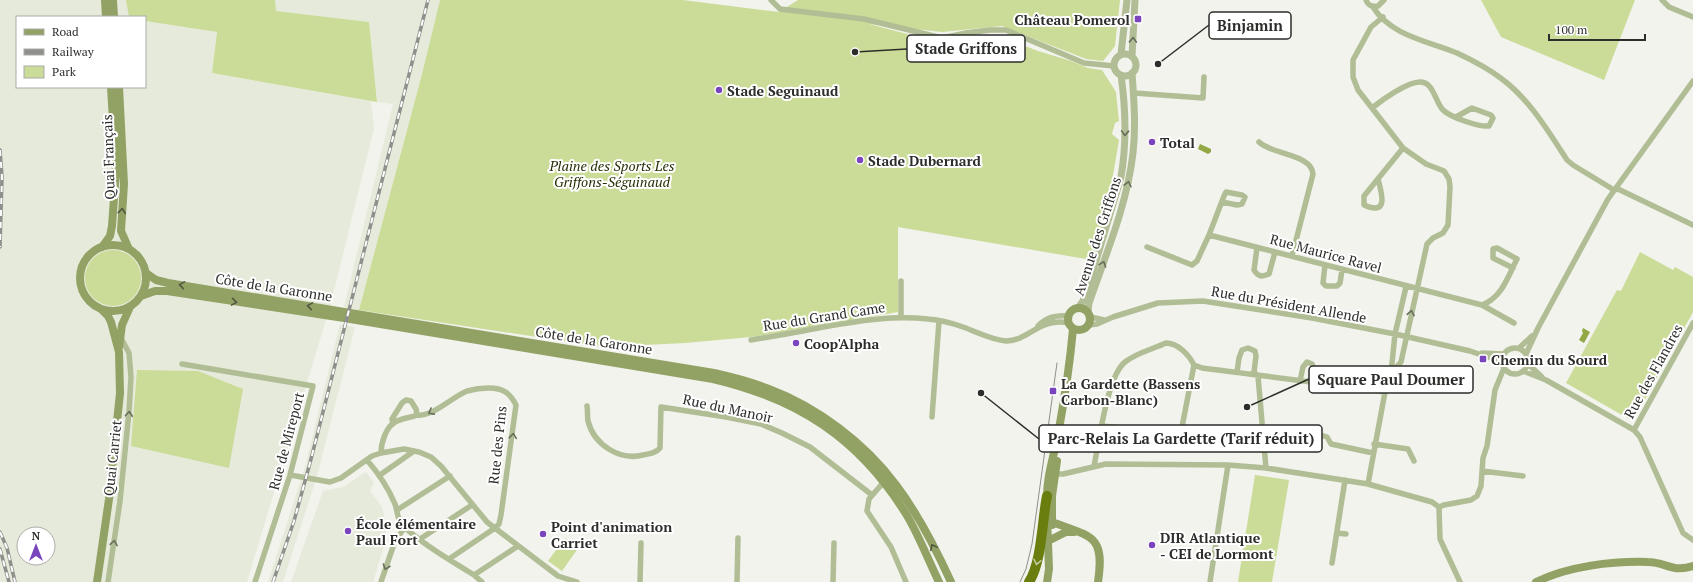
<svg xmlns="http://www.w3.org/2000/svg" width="1693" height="582" font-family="'PT Serif',serif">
  <rect width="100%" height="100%" fill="#f1f3ec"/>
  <path fill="#e6eadb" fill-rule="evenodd" d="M0,0H126L129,17H17V87H145V21L217,32L212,73L371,101L374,128L331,303L247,582H0ZM24,534H48V558H24Z
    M275,0H440L422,74L359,310L344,307L393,104L377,102L369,22L275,11Z
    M340,324L355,327L317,476L283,582H268L305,467Z
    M366,472L374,483L370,491L382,507L386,523V539L373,582H291L323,491L343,487Z"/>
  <path fill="#cadc98" d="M126,0H275L276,11L369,22L377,102L212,73L217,32L145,21V17H129Z
    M440,0H683L779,12L798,0H1120L1115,46L1103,61L1086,59L1002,26L942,32L869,24L930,40L1002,37L1038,51L1071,61L1088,68L1102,70L1116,92L1119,121L1115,123L1112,134L1119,140C1112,181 1106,221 1092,260L898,227V312L751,337L685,343L603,347L359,310L422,74Z
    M1481,0H1635L1604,80L1501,37Z
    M85 278a28 28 0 1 1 56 0a28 28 0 1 1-56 0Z
    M1640,252L1673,270L1675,267L1693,277V312L1635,418L1629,419L1566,383L1617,290L1621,291Z
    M137,370L198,371L243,389L229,468L131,446Z
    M1255,475L1289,480L1272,582H1238Z
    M565,538L579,547L562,571L548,561Z"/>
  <path fill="#91a845" d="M1200,144L1211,149V152L1208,154L1198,149Z
    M1583,328L1590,332L1584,343L1579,340L1583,333L1582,331Z"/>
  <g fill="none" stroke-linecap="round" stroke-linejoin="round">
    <path stroke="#b1bd94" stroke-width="5.5" d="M771,0L780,9L864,19L942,38L966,33L990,30H1006L1084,63L1114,66
      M1366,0C1368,6 1372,7 1378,6L1384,0
      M1662,0L1669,7L1693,17
      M1373,7C1391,36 1428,41 1457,53C1472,60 1489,69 1502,79C1530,100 1548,131 1567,160L1573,165L1614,190
      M1383,17L1371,27L1353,60V77L1358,90L1403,148L1426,164L1444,171L1449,179L1450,187L1448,225L1443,233L1433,238L1427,244L1401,362L1391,373
      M1134,93L1203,98L1204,77
      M1372,108C1382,100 1408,81 1421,82C1434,83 1435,102 1443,110C1450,117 1478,127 1489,126L1493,118L1491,115L1472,108L1456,117
      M1259,142C1272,155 1312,154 1313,174L1292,256
      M1378,179C1382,194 1389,216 1364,205V196L1403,148
      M1614,190L1618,189L1693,225
      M1209,235L1224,196L1226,192L1242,195L1245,197L1242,204L1237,205L1222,202
      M1147,247L1192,265L1197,261L1209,235L1482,305L1514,323
      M1257,248L1254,270C1258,277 1262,277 1269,274L1275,252
      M1325,265L1323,283L1326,286H1337L1340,283L1342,270
      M901,281V317
      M1482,305C1502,298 1508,276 1517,259L1497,248L1493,249V258L1513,268
      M1091,317L1104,320
      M1089,325L1097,324L1113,317L1158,303L1203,301L1312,318L1395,334L1470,351L1502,362
      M1038,326C1047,317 1056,315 1068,316
      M751,340C775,336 799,332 823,327C858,321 892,315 928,319C940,320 952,323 963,327C977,332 992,340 1006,341C1029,341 1039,317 1069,323
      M1502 361a13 13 0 1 1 26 0a13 13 0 1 1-26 0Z
      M1519,348L1532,336
      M1482,353L1504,354
      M1526,354L1538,328L1608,199L1693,81
      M182,364L313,386L290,475L255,582
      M1528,364L1542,377
      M1523,371L1546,380L1634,430L1640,437L1683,533L1693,540
      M1237,372L1239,358L1242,350L1248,348L1255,351L1256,356L1254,372L1258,376L1266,468
      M1391,373L1433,380
      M1300,381L1303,367L1307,362L1312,364L1314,369L1312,381
      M587,406C588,411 587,416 588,421C594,445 620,461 643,455C650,454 656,453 660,448L661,407L726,417L761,424L782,433L810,447L872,495
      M417,415C433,417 452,397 467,391C474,389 482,388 489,388C503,388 510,393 516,405L501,515L499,524L495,528L449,559
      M932,417L939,321
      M1102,426L1177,433L1182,427L1194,365
      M1634,430L1693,323
      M1311,432L1327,437L1331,444L1373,453
      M1374,444L1408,449L1414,461
      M381,453C381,443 386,427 395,422C402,418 410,418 417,415L416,409L411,401L406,400L402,403L392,419L393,424
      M367,460C379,474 388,487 395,504C397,509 397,516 400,521C408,536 458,565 474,575L482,582
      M1094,466C1099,443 1107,376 1125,362C1136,353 1153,349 1166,343C1178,343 1189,355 1194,365L1202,368C1263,376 1324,383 1385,392
      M1482,471L1523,476
      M1056,474H1063L1106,464L1228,465L1266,468L1368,484L1432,502L1439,507
      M290,475L330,482L341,478L372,456L381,453L404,449L419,452L431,457L441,466L487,522L558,576L577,582
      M380,475L414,451
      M887,483L882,484L869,499L867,511L891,547L906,582
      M1368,484L1385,392L1391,373L1395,334L1406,287
      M1439,507L1444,505L1471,500L1477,496L1481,486L1483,458L1487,446L1495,390L1504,368
      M1439,507L1440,539L1460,582
      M397,510L450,476
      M1337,533L1346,534
      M420,539L472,505
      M1332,563L1345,480
      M474,575L518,546
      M108,582L120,501L129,412L131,377L129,353L121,338
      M381,582L395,541L405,527
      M640,582L641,543
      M737,582L738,538
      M833,582L834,543
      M1210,582L1228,465"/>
    <path stroke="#b1bd94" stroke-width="7" d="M1114 65a11 11 0 1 1 22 0a11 11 0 1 1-22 0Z
      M1121,54L1127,0
      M1132,56L1135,0
      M1078,308L1083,301L1090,281L1121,177C1127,142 1126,110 1121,75
      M1088,311L1089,303C1106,254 1127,205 1133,153C1136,127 1134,100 1132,73"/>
    <path stroke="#92a264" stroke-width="8" d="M105,0L106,17
      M113,0L114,17
      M119,87L124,184L121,231L129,249
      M80 278a33 33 0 1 1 66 0a33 33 0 1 1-66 0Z
      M102,247L110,236L112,226L116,171L111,87
      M146,273L156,280L168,283L714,373C732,377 751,382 769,389C817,407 865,443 896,485C918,514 936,549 951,582
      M141,296L155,291H167L344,318L713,379C798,399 859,438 906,514C919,535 928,560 939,582
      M1068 319a11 11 0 1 1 22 0a11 11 0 1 1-22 0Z
      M119,347L122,325L130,307
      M1047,501C1046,477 1055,453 1059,429C1065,396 1070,362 1073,329
      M1052,522C1092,537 1105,535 1098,582
      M1052,525V496L1057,461
      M1052,539L1066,532H1074
      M97,582L109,499L120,393L119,352L111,322L108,316L101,309
      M1047,582L1049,569L1047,517
      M1536,582C1569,566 1612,561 1648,562C1666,562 1672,573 1693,566"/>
    <path stroke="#697e0e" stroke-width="10" d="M1029,582C1042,562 1042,520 1047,496"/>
    <path stroke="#8e908b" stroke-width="1" d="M1020,582L1026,569L1032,544L1057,363"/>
    <g stroke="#8e908b" stroke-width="3.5">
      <path id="rail" d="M0,150L2,177L0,247
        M0,532L7,548L15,582
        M0,549L9,582
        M273,582L294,521L310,463L428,0"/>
    </g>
    <use href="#rail" stroke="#fff" stroke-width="2" stroke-dasharray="6" stroke-linecap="butt"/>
  </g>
  <defs><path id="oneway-chevron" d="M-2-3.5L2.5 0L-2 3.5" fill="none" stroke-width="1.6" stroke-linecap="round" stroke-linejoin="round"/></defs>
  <g stroke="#686e5a">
    <use href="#oneway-chevron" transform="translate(1133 40) rotate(-88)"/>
    <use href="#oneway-chevron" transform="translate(1125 133) rotate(92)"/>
    <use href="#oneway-chevron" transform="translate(1128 184) rotate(-77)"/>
    <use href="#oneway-chevron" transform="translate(1103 264) rotate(-70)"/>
    <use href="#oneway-chevron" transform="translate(1411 313) rotate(-79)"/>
    <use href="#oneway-chevron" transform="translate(431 412) rotate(152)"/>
    <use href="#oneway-chevron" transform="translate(129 414) rotate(-85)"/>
    <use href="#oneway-chevron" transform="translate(513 436) rotate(-84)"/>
    <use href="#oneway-chevron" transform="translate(114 543) rotate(-81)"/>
    <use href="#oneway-chevron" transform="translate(386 567) rotate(109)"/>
  </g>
  <g stroke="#50573f">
    <use href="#oneway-chevron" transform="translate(122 211) rotate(-84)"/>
    <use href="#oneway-chevron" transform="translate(182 285) rotate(-171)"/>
    <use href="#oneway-chevron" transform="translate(234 302) rotate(9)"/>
    <use href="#oneway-chevron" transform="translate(310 306) rotate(-171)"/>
    <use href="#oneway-chevron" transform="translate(933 547) rotate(-118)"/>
  </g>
  <use stroke="#c3cb9f" href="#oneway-chevron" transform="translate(1037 562) rotate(103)"/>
  <g fill="#7a45bc" stroke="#fff" stroke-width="1.5">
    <rect x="1134" y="15" width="8" height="8" rx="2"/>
    <circle cx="719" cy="90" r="4"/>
    <circle cx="1152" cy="142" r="4"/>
    <circle cx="860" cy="160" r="4"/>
    <circle cx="796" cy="343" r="4"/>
    <rect x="1479" y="355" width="8" height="8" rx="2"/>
    <rect x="1049" y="387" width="8" height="8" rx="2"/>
    <circle cx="348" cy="531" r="4"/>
    <circle cx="543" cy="534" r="4"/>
    <circle cx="1152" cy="545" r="4"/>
  </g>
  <g text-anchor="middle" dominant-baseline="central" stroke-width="4" stroke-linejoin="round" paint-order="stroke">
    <g font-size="14" font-weight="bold" fill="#2d2e2b" stroke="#fff" text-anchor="start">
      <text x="1130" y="19" text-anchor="end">Château Pomerol</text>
      <text x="727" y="90">Stade Seguinaud</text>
      <text x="1160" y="142">Total</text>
      <text x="868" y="160">Stade Dubernard</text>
      <text x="804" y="343">Coop'Alpha</text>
      <text x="1491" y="359">Chemin du Sourd</text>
      <text x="1061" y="383">La Gardette (Bassens<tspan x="1061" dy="16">Carbon-Blanc)</tspan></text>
      <text x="356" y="523">École élémentaire<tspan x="356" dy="16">Paul Fort</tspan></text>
      <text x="551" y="526">Point d'animation<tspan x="551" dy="16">Carriet</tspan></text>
      <text x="1160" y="537">DIR Atlantique<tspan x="1160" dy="16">- CEI de Lormont</tspan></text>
    </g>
    <g font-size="14" fill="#2d2e2b" stroke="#fff">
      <text transform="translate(108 157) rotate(-92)">Quai Français</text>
      <text transform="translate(1097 236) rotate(-72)">Avenue des Griffons</text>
      <text transform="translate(1326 253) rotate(15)">Rue Maurice Ravel</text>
      <text transform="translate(274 287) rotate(9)">Côte de la Garonne</text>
      <text transform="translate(1289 304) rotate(10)">Rue du Président Allende</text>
      <text transform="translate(824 316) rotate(-9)">Rue du Grand Came</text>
      <text transform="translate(594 340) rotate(9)">Côte de la Garonne</text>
      <text transform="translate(1653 371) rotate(-61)">Rue des Flandres</text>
      <text transform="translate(728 408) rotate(12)">Rue du Manoir</text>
      <text transform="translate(286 441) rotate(-75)">Rue de Mireport</text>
      <text transform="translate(497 445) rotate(-84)">Rue des Pins</text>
      <text transform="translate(112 458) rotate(-84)">Quai Carriet</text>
    </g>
    <g font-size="14" font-style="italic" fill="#272f05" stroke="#fff">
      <text x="612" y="165">Plaine des Sports Les<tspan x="612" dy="16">Griffons-Séguinaud</tspan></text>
    </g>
  </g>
  <path fill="none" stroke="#2d2e2b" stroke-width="1.5" d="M1158 64L1209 25M855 52L907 49M1247 407L1309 379M981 393L1039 439"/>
  <g fill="#2d2e2b" stroke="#fff" stroke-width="1.5">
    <circle cx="1158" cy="64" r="4"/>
    <circle cx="855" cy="52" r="4"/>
    <circle cx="1247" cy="407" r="4"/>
    <circle cx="981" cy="393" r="4"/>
  </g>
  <g fill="#fff" stroke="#2d2e2b" stroke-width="1.5">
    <rect x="1209" y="12" width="82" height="27" rx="4"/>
    <rect x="907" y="35" width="118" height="27" rx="4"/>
    <rect x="1309" y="366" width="164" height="27" rx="4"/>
    <rect x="1039" y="425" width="283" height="27" rx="4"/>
  </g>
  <g font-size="15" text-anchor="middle" font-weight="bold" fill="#2d2e2b">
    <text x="1250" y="31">Binjamin</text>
    <text x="966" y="54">Stade Griffons</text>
    <text x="1391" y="385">Square Paul Doumer</text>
    <text x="1181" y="444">Parc-Relais La Gardette (Tarif réduit)</text>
  </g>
  <rect x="16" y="16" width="130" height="72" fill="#ffffff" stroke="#ababaa"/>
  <rect x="24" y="29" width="20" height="6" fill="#92a264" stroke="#ababaa"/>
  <text x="52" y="36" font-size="12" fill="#2d2e2b">Road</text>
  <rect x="24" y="49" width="20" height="6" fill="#8e908b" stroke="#ababaa"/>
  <text x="52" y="56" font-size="12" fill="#2d2e2b">Railway</text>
  <rect x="24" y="66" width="20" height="12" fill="#cadc98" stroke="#ababaa"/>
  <text x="52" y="76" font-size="12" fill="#2d2e2b">Park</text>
  <g transform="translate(36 546)"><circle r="19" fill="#ffffff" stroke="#ababaa"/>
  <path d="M0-3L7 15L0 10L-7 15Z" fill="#7a45bc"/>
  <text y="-6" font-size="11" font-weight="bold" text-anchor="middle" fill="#2d2e2b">N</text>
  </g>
  <path d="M1549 34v6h96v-6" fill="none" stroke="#2d2e2b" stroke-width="2"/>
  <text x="1555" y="34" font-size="12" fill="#2d2e2b" stroke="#ffffff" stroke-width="3" paint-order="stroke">100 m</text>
</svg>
